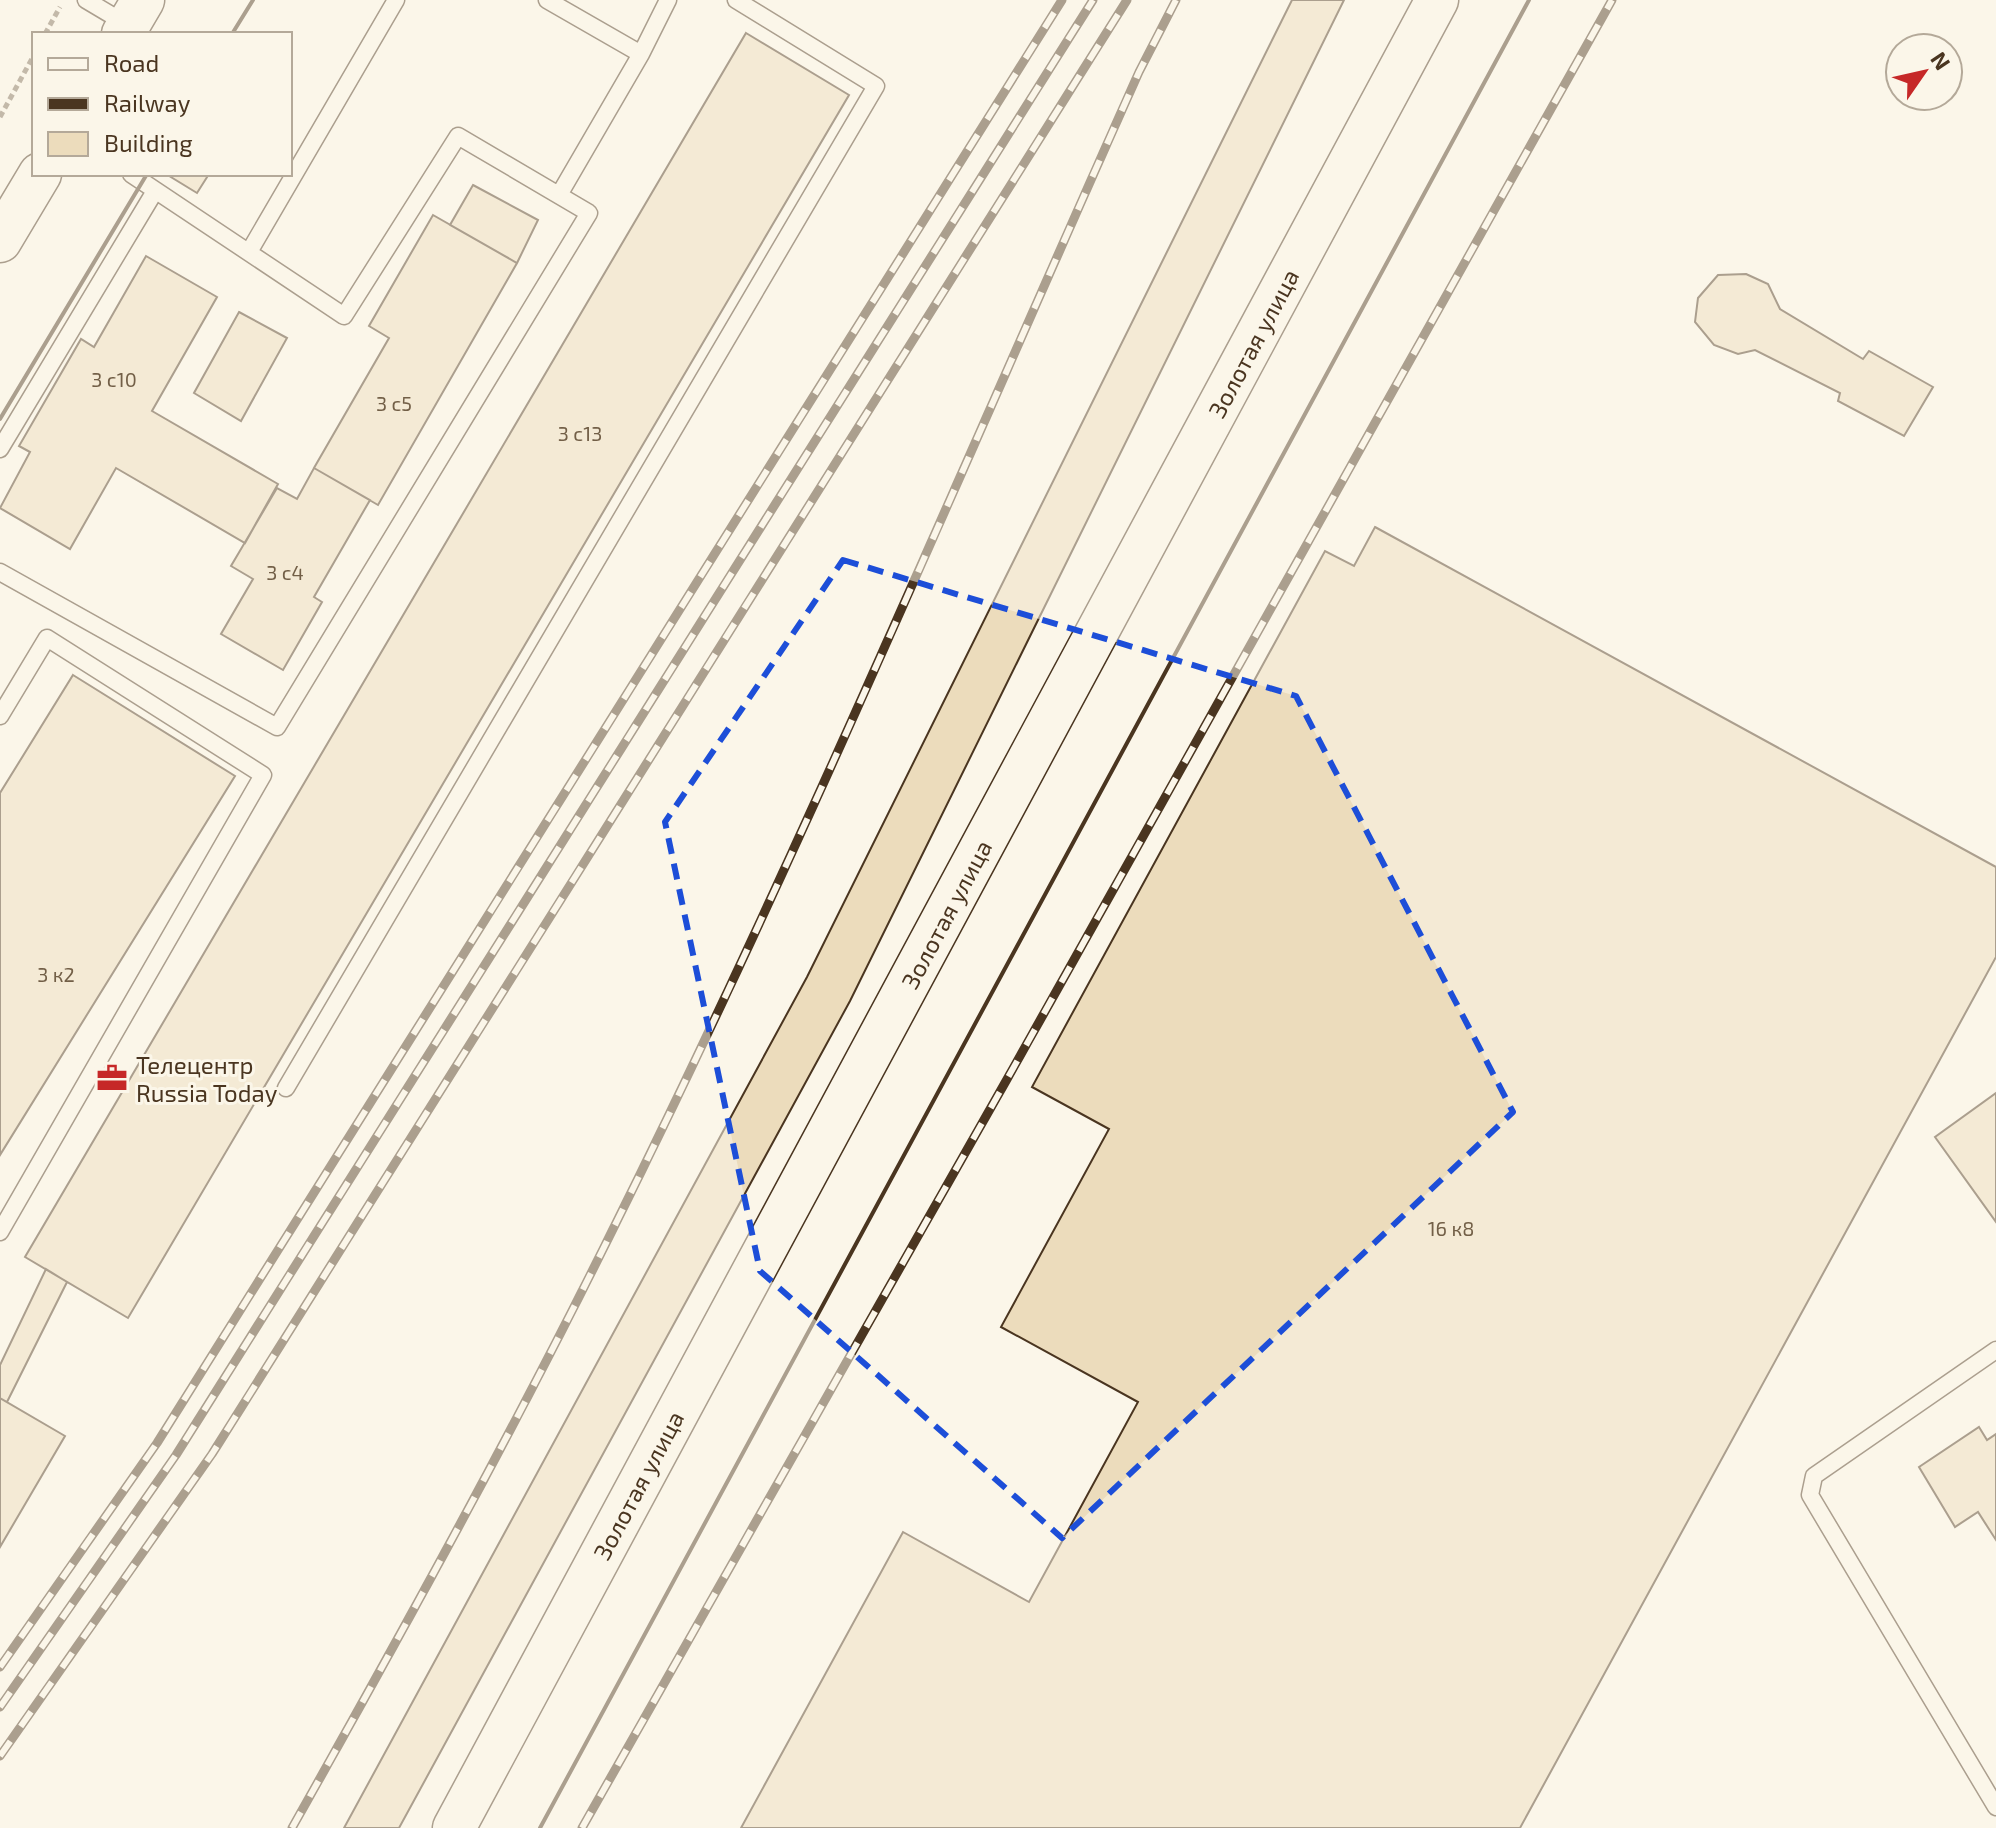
<svg xmlns="http://www.w3.org/2000/svg" width="1996" height="1828" font-family="'Exo 2',sans-serif">
  <rect width="100%" height="100%" fill="#fbf6e9"/>
  <path fill="#ecdcbc" stroke="#4a3520" stroke-width="2" d="M1292,0H1344L850,1001L399,1828H344L807,977Z
    M746,33L849,95L128,1318L25,1257Z
    M166,174H209L197,193Z
    M473,185L538,220L517,263L450,225Z
    M433,215L517,263L378,505L314,468L389,338L369,326Z
    M146,256L217,297L152,411L278,484L245,543L116,468L70,549L0,508L30,452L19,446L81,339L94,347Z
    M1746,274L1768,284L1780,309L1863,359L1869,351L1933,387L1904,436L1838,401L1840,393L1755,350L1738,354L1714,345L1695,322L1698,298L1718,275Z
    M239,312L287,338L241,421L194,393Z
    M314,468L370,500L314,597L322,602L283,670L221,634L253,579L231,566L277,488L297,499Z
    M1375,527L1996,867V957L1520,1828H741L903,1532L1029,1602L1138,1402L1001,1327L1109,1129L1032,1087L1325,551L1354,566Z
    M73,675L235,776L0,1155V793Z
    M1996,1093V1222L1935,1137Z
    M46,1269L67,1282L7,1402L0,1398V1365Z
    M0,1398L65,1436L0,1547Z
    M1979,1427L1987,1440L1996,1434V1540L1978,1512L1955,1527L1919,1467Z"/>
  <g fill="none" stroke-linecap="round" stroke-linejoin="round">
    <g stroke="#4a3520" stroke-width="19">
      <path id="service" d="M86,0L128,25
        M547,0L641,54L668,0
        M559,195L641,54
        M249,252L396,0
        M0,449L155,191
        M0,572L277,727L589,213L458,136L344,316L131,174
        M0,716L47,638L263,775L0,1232
        M286,1088L876,86L736,0
        M1996,1350L1814,1476L1810,1495L1996,1807"/>
    </g>
    <g stroke="#4a3520" stroke-width="45">
      <path id="tertiary" d="M123,34L143,0
        M0,241L40,174
        M454,1828L1437,0"/>
    </g>
    <path stroke="#7f6f5c" stroke-width="5" stroke-dasharray="6 4" stroke-linecap="butt" d="M45,34L60,7
      M0,117L34,55"/>
    <use href="#service" stroke="#fbf6e9" stroke-width="16"/>
    <use href="#tertiary" stroke="#fbf6e9" stroke-width="42"/>
    <g stroke="#4a3520" stroke-width="9">
      <path id="rail" d="M0,1667L157,1443L1062,0
        M0,1707L176,1455L1093,0
        M0,1756L212,1454L1127,0
        M292,1828C404,1629 515,1428 616,1223C803,846 967,457 1139,72L1176,0
        M582,1828L1006,1081L1612,0"/>
    </g>
    <use href="#rail" stroke="#fbf6e9" stroke-width="6" stroke-dasharray="18" stroke-linecap="butt"/>
    <path stroke="#4a3520" stroke-width="4" d="M232,34L253,0
      M0,419L147,174
      M540,1828L1529,0"/>
  </g>
  <path d="M0 0H1996V1828H0ZM843,560L1296,696L1513,1112L1062,1538L760,1271L665,822Z" fill="#fbf6e9" fill-opacity=".55" fill-rule="evenodd"/>
  <path fill="none" stroke="#1d4ed8" stroke-width="6" stroke-dasharray="16 10" stroke-linejoin="round" d="M843,560L1296,696L1513,1112L1062,1538L760,1271L665,822Z"/>
  <defs>
    <g id="office-bare" transform="scale(2.4)"><path d="M-6-3h4V-5.5h4V-3h4V5H-6ZM-1-4.5V-3h2v-1.5ZM-6 0V1H6V0Z" fill="#c62828" stroke="#fbf6e9" stroke-width="2.5" paint-order="stroke"/></g>
  </defs>
  <g fill-rule="evenodd">
    <use href="#office-bare" x="112" y="1078"/>
  </g>
  <g text-anchor="middle" dominant-baseline="central" stroke-width="6" stroke-linejoin="round" paint-order="stroke">
    <g font-size="20" fill="#725f47">
      <text x="114" y="379">3 с10</text>
      <text x="394" y="403">3 с5</text>
      <text x="580" y="433">3 с13</text>
      <text x="285" y="572">3 с4</text>
      <text x="56" y="974">3 к2</text>
      <text x="1451" y="1228">16 к8</text>
    </g>
    <g font-size="24" fill="#4a3520" stroke="#fbf6e9">
      <text transform="translate(1253 343) rotate(-62)">Золотая улица</text>
      <text transform="translate(946 914) rotate(-62)">Золотая улица</text>
      <text transform="translate(638 1485) rotate(-62)">Золотая улица</text>
    </g>
    <g font-size="24" fill="#4a3520" stroke="#fbf6e9" text-anchor="start">
      <text x="136" y="1064">Телецентр<tspan x="136" dy="28">Russia Today</tspan></text>
    </g>
  </g>
  <rect x="32" y="32" width="260" height="144" fill="#fbf6e9" stroke="#b4a999" stroke-width="2"/>
  <rect x="48" y="58" width="40" height="12" fill="#fbf6e9" stroke="#b4a999" stroke-width="2"/>
  <text x="104" y="72" font-size="24" fill="#4a3520">Road</text>
  <rect x="48" y="98" width="40" height="12" fill="#4a3520" stroke="#b4a999" stroke-width="2"/>
  <text x="104" y="112" font-size="24" fill="#4a3520">Railway</text>
  <rect x="48" y="132" width="40" height="24" fill="#ecdcbc" stroke="#b4a999" stroke-width="2"/>
  <text x="104" y="152" font-size="24" fill="#4a3520">Building</text>
  <g transform="translate(1924 72) rotate(56)"><circle r="38" fill="#fbf6e9" stroke="#b4a999" stroke-width="2"/>
  <path d="M0-6L14 30L0 20L-14 30Z" fill="#c62828"/>
  <text y="-12" font-size="22" font-weight="bold" text-anchor="middle" fill="#4a3520">N</text>
  </g>
</svg>
